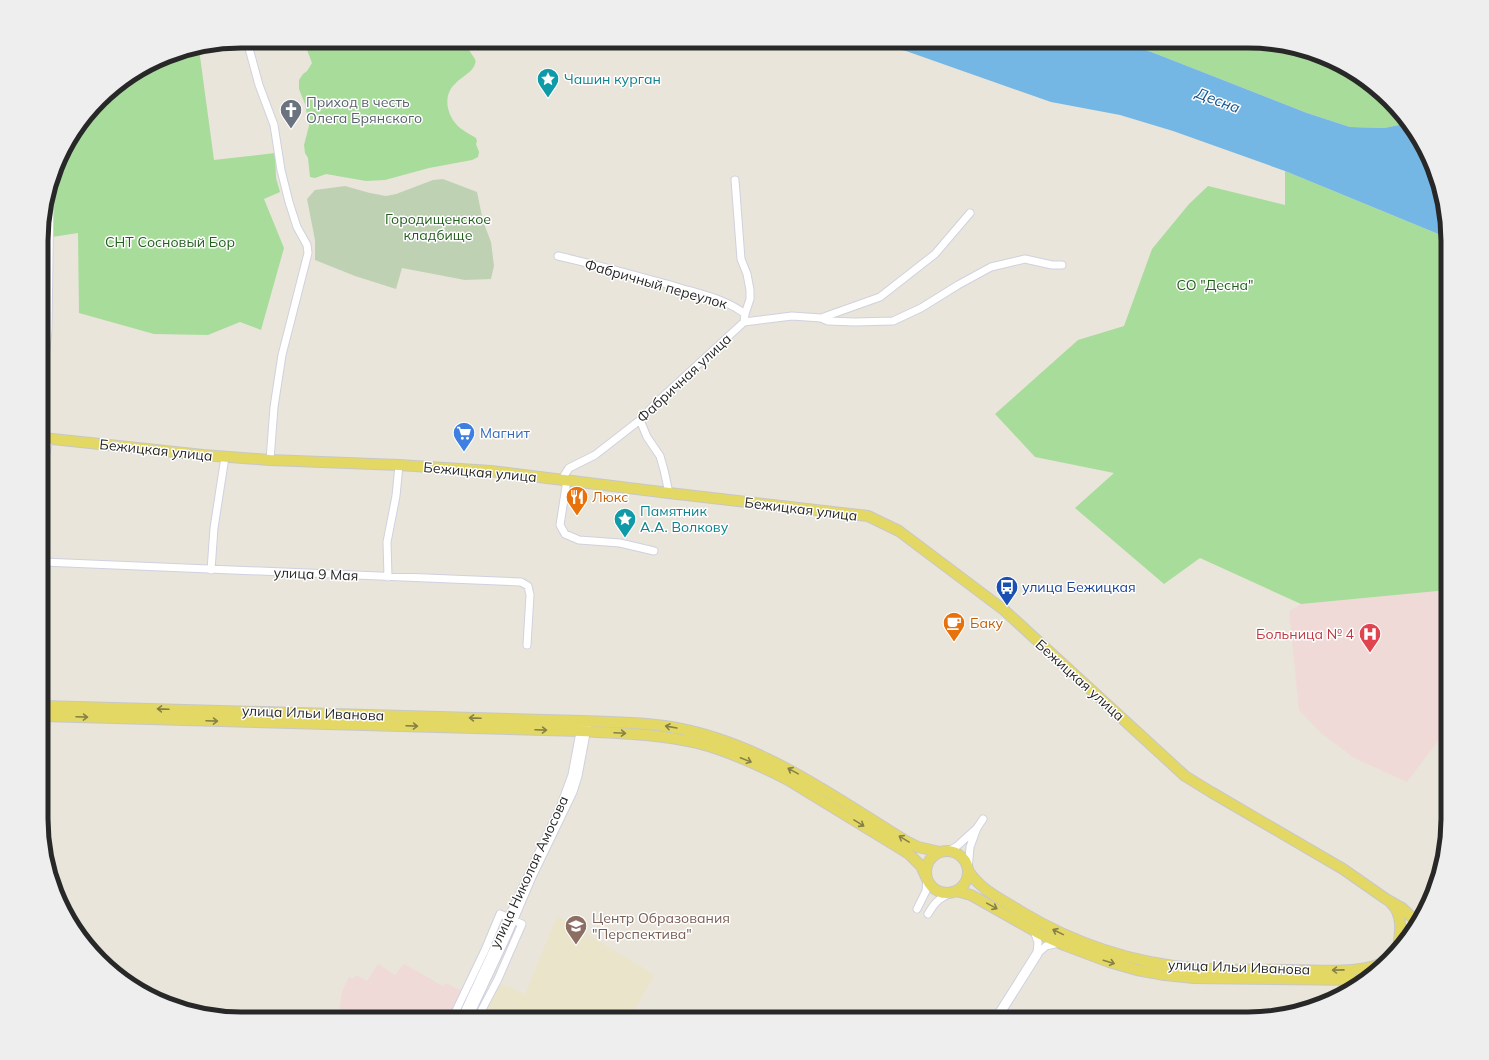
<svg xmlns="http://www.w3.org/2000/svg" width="1489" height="1060" font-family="Mulish,sans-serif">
  <rect width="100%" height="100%" fill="#e9e5da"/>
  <path fill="#eae4cb" d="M557,916L655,975L629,1019H480L500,983L525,994Z"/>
  <path fill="#f0dad8" d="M1448,590V728L1407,782L1354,758L1321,733L1299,710L1289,611L1301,604Z
    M378,964L395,975L404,964L443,986L446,983L462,991L449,1019H338L342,992L349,977L354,979L356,975L367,981Z"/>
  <path fill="#a8dc9b" d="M308,41H462C467,44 468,48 471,53C473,57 477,59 475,64C473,72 461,77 456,83C443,94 446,112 456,124C461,130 470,134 476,138L477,141L476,144L479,152L478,157L472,160L429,168L385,180L366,181L326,174L315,178L310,177L308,158L305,153L304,145L309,126L305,104L299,89V80L303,74L307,71L312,63L306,47Z
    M1119,41H1261L1313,52L1370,82L1407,119L1409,123L1384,128L1350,127L1307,113L1154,53Z
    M199,49L214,160L275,153L276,178L280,192L264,199L284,248L261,330L240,322L208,335L154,334L79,313L78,233L52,237V183L62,152L109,91L165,56Z
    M1285,171L1448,238V590L1301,604L1200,558L1164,584L1075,508L1114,473L1035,457L995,414L1078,340L1124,326L1152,249L1189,204L1208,186L1285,205Z"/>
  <path fill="#bed2b3" d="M443,179L477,192L483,221L491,242L494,266L491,279L465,280L402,268L396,289L355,276L315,260V240L307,199L315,190L345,186L370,193L386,196L396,194L433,180Z"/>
  <path fill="#75b7e4" d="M864,41H1119L1154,53L1307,113L1350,127L1384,128L1409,123L1427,152L1448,228V238L1285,171L1173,131L1120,115L1051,102L906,51Z"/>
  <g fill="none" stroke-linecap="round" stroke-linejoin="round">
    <g stroke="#d0d1e0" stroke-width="9">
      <path id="street" d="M247,41L259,85L274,125L281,170L289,202L297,227L307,245L308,253L282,355L274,407L270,460
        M735,180L741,259L747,274L750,290V299L745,314
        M558,256C598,265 637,276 677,287C700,294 726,299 745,314L744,322
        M821,318L880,297L935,254L970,213
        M43,377L48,330L50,190
        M640,420L647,437L660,456L664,470L669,493
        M43,468L49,438
        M562,479L569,468L595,455L640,420L657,402L744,322L792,316L821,318L828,321L855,322L893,321L921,308L958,285L991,267L1025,259L1052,265H1062
        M567,480L560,525L565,534L579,540L620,543L654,551
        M43,562L521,582L528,586L530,595L527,645
        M211,570L214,528L225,457
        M388,577L387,542L396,496L399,465
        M977,828L983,819
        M948,851L956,847L977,828L970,847L968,870
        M917,909L926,891L927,879
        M928,914C936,900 941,897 956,891
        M1034,931L1038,942L1037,953
        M1037,954L1046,946L1059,943
        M452,1019L485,950L500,914L522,924L498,979L477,1019
        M461,1019L561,805L572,775L581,727
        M468,1019L507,936L532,877L573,792L578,776L587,728"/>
    </g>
    <g stroke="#d0d1e0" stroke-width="11">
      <path id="secondary" d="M996,1019L1037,954"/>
    </g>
    <g stroke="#c7c7c7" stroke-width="12">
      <path id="primary" d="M43,438L203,455L270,460L399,465L491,471L669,493L868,516L899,531L1004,610L1185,776L1211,792L1343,869L1386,899L1402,908L1417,922
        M43,706L583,721C612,722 642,722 671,727C760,742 831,795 906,841L918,847L940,852
        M43,716L581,731C620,733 659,734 697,743C729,751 759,765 788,780L909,854L921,866L927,879
        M926 872a21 21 0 1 1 42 0a21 21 0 1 1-42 0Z
        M968,870C980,890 1001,899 1020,911C1073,943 1131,963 1194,968C1227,971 1261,969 1294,970C1323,970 1363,975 1389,960
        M956,891L971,895L1040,934L1064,945L1109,962L1137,970L1165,975L1194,978L1364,980
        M1391,903C1404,915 1400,934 1398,949"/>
    </g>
    <use href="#street" stroke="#fff" stroke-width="7"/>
    <use href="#secondary" stroke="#fff" stroke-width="9"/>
    <use href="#primary" stroke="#e4d864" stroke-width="10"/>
  </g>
  <defs><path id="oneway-shaft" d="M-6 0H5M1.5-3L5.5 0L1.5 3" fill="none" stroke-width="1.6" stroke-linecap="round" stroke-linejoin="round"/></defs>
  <g stroke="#868046">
    <use href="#oneway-shaft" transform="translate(163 709) rotate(-178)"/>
    <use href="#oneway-shaft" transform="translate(82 717) rotate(2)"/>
    <use href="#oneway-shaft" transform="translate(475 718) rotate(-178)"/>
    <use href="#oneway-shaft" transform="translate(212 721) rotate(2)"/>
    <use href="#oneway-shaft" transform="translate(412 726) rotate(2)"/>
    <use href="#oneway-shaft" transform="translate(671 727) rotate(-170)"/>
    <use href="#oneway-shaft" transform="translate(541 730) rotate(2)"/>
    <use href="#oneway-shaft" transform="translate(620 733) rotate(3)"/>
    <use href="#oneway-shaft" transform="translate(746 760) rotate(22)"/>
    <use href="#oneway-shaft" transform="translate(793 771) rotate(-151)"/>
    <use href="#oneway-shaft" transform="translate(859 823) rotate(32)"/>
    <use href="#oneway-shaft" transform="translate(904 839) rotate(-149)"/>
    <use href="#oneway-shaft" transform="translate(992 906) rotate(29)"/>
    <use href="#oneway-shaft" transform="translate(1058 932) rotate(-154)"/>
    <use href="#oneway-shaft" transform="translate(1109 962) rotate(17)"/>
    <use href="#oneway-shaft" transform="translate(1338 970) rotate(179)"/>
  </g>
  <defs>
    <g id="sight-pin" transform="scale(1.15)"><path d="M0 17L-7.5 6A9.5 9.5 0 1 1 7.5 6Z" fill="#0f9aa8" stroke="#fff"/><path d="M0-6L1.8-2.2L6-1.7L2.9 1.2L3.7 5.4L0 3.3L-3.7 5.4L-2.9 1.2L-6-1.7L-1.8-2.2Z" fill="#fff"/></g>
    <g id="church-pin" transform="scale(1.15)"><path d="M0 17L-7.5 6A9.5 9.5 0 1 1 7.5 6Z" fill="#6b7280" stroke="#fff"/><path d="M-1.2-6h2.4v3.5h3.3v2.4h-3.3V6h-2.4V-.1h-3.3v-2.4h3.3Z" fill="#fff"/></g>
    <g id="supermarket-pin" transform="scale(1.15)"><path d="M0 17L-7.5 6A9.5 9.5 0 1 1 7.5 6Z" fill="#3f7fe0" stroke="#fff"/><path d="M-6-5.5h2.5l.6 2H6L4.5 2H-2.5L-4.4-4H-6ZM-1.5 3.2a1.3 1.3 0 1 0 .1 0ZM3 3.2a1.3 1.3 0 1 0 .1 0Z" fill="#fff"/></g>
    <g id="restaurant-pin" transform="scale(1.15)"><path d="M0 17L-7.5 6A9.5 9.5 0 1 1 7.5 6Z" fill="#e8710a" stroke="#fff"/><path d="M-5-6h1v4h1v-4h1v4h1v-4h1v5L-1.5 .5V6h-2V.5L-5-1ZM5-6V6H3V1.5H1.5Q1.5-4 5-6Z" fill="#fff"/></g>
    <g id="bus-pin" transform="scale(1.15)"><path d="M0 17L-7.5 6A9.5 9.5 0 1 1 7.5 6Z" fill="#1a4fb4" stroke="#fff"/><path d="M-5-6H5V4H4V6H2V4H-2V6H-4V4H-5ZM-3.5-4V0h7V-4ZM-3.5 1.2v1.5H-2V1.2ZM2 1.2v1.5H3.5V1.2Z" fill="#fff"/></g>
    <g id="cafe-pin" transform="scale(1.15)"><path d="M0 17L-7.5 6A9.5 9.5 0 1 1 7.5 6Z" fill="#e8710a" stroke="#fff"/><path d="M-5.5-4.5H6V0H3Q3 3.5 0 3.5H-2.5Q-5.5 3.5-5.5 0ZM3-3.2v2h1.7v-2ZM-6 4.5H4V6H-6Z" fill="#fff"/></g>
    <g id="hospital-pin" transform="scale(1.15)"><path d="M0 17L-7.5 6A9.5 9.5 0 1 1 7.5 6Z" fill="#e0444e" stroke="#fff"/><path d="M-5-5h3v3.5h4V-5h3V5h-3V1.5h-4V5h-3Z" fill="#fff"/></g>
    <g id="school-pin" transform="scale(1.15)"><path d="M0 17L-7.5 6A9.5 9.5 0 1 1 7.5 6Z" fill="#8d6e63" stroke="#fff"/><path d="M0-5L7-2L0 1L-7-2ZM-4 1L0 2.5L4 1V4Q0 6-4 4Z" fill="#fff"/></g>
  </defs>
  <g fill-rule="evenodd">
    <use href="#sight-pin" x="548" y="79"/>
    <use href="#church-pin" x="291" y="110"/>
    <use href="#supermarket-pin" x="464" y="433"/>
    <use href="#restaurant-pin" x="577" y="497"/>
    <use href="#sight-pin" x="625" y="519"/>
    <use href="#bus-pin" x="1007" y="587"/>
    <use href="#cafe-pin" x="954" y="623"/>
    <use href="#hospital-pin" x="1370" y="634"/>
    <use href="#school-pin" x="576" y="926"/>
  </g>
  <g text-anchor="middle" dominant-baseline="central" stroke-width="3" stroke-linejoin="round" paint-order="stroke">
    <g font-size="14" fill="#0d838f" stroke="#fff" text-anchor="start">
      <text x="564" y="79">Чашин курган</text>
      <text x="640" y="511">Памятник<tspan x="640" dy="16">А.А. Волкову</tspan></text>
    </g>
    <g font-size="14" fill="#5b616d" stroke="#fff" text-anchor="start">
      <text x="306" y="102">Приход в честь<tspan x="306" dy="16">Олега Брянского</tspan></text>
    </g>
    <g font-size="14" fill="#235e1f" stroke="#fff">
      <text x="438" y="219">Городищенское<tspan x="438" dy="16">кладбище</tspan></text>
      <text x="170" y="242">СНТ Сосновый Бор</text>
      <text x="1215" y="285">СО "Десна"</text>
    </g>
    <g font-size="14" fill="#282828" stroke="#fff">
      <text transform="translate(656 284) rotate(16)">Фабричный переулок</text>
      <text transform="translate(684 378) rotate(-43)">Фабричная улица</text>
      <text transform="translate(156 450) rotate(6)">Бежицкая улица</text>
      <text transform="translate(480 472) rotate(5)">Бежицкая улица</text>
      <text transform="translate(801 509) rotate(7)">Бежицкая улица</text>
      <text transform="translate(316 574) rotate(2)">улица 9 Мая</text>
      <text transform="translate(1080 680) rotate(42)">Бежицкая улица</text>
      <text transform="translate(313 713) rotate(2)">улица Ильи Иванова</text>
      <text transform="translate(529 872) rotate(-65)">улица Николая Амосова</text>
      <text transform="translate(1239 967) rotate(2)">улица Ильи Иванова</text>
    </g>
    <g font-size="14" fill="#366cbe" stroke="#fff" text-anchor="start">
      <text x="480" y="433">Магнит</text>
    </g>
    <g font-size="14" fill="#c56008" stroke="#fff" text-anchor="start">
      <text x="592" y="497">Люкс</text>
      <text x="970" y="623">Баку</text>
    </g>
    <g font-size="14" fill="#164399" stroke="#fff" text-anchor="start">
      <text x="1022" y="587">улица Бежицкая</text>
    </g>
    <g font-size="14" fill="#be3a42" stroke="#fff" text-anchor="end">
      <text x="1354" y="634">Больница № 4</text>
    </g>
    <g font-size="14" fill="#785e54" stroke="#fff" text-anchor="start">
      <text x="592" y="918">Центр Образования<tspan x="592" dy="16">"Перспектива"</tspan></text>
    </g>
    <g font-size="15" font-style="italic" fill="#18548c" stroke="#fff">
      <text transform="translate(1218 100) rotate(21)">Десна</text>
    </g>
  </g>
  <path d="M0 0H1489V1060H0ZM241 48H1248A193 193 0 0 1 1441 241V819A193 193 0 0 1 1248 1012H241A193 193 0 0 1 48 819V241A193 193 0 0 1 241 48Z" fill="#eee" fill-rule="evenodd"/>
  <path fill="none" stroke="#282828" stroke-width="5" d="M241 48H1248A193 193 0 0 1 1441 241V819A193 193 0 0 1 1248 1012H241A193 193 0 0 1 48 819V241A193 193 0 0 1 241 48Z"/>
</svg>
